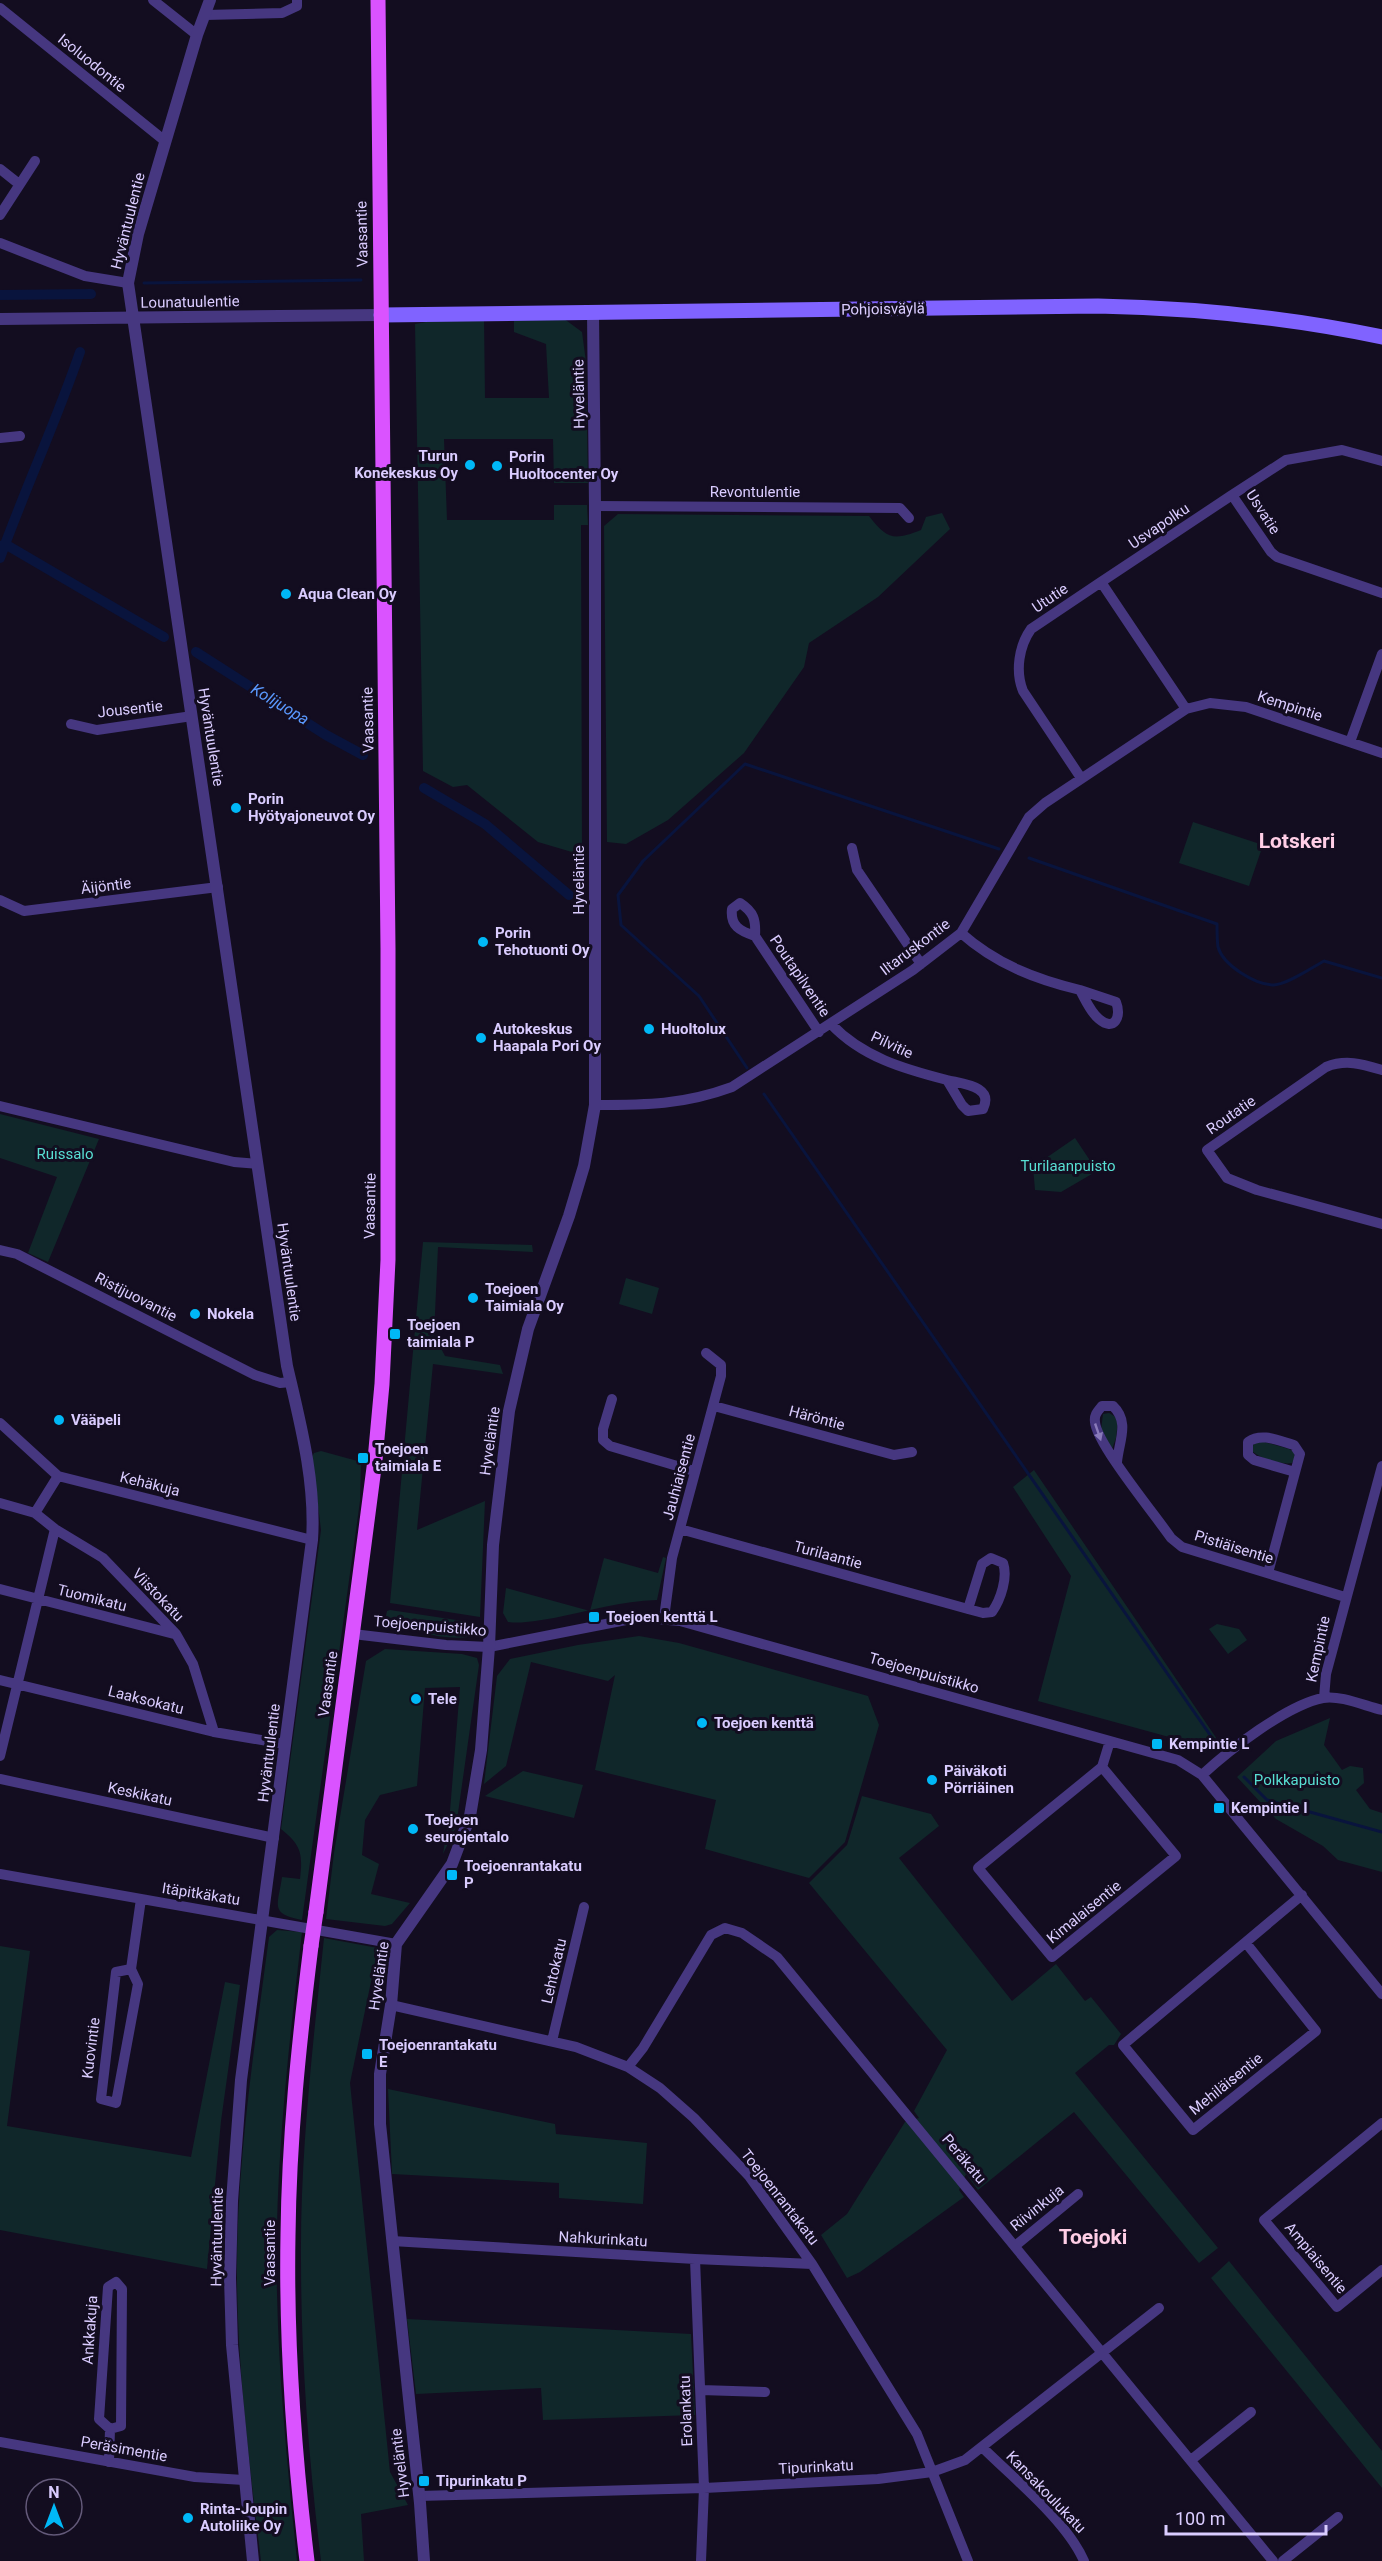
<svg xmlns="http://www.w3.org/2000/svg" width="1382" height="2561" font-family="Roboto,sans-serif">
  <rect width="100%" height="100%" fill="#130d20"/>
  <path fill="#10272a" d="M484,318L485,398H549L546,344L514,332V318H563L582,332L586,362L588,483H554L553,439H444L447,520H554V505H587L588,525H581L582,855L538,842L467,785L453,787L423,771L415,324L437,320Z
    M942,513L950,529L878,597L809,643L804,667L744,753L668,820L626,844L607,842L604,526L618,514L869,516C887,539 893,541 921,530L926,517Z
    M1193,822L1263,845L1249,886L1179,863Z
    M0,1114L99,1139L48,1262L28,1253L57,1177L0,1158Z
    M1075,1138L1097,1171L1061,1192L1035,1190L1033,1167Z
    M423,1242L532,1245L533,1252L438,1247L434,1335L445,1356L500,1365L503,1374L433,1364L417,1530L485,1501L480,1617L390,1603Z
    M626,1278L659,1288L652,1314L619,1304Z
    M1109,1413L1116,1417L1118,1421L1116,1438L1112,1449L1101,1430L1103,1414Z
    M1261,1441L1289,1449L1294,1452L1295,1458L1292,1463C1281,1465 1262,1459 1253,1452L1252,1447L1255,1442Z
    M321,1451L361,1462L360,1501L302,1920C269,1913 278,1906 282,1877L300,1879C303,1853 301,1845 281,1829L321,1530L312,1457L314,1453Z
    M1034,1470L1219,1742L1205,1753L1180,1740L1038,1701L1071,1576L1013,1487Z
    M663,1557L666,1558L657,1600C622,1601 588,1611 554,1618C538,1620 524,1624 508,1622L503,1613L506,1588L590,1611L604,1558L658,1573Z
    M390,1610L463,1621L469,1626L468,1637C442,1641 410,1629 385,1621L387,1611Z
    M1217,1624L1239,1629L1247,1640L1228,1654L1209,1629Z
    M639,1636L679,1643L868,1696L879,1725L845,1842L809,1878L705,1849L716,1800L595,1770L615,1675L608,1681L531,1662L506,1766L484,1784L497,1676L510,1659L578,1645Z
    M385,1649L462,1654L477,1658L479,1665L456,1827L443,1854L450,1811L460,1687L425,1688L417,1786L380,1795L365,1820L362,1855L379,1864L371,1894L410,1903L392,1924L385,1926L326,1919L334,1853L366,1661Z
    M1330,1718L1324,1745L1342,1770L1350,1766L1363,1768L1364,1783L1356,1790L1370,1809L1382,1813V1872L1338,1860L1323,1846L1276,1819L1237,1777L1276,1741Z
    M523,1771L583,1785L574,1818L485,1796Z
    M862,1796L931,1814L939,1826L899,1858L1012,2001L1056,1964L1085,2001L1091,1997L1121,2034L1114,2045H1109L1075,2073L1218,2248L1199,2263L1074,2112L978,2190L966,2174L959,2190L964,2197L860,2272L847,2278L821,2235L847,2214L905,2122L919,2118L914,2111L947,2050L809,1883L847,1845Z
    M277,1930L302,1932C288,2053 274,2173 277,2294C279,2383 288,2472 297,2561H261C250,2468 238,2375 237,2281C236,2165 254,2051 269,1937Z
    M324,1938L378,1948L350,2083L390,2472L408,2505L361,2514L364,2561H321C309,2462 301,2361 301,2261C300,2153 313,2045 324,1938Z
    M0,1946L30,1951L7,2126L191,2157L225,1982L240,1985L221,2121L207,2269L0,2230Z
    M388,2089L555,2124L556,2134L647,2143L643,2204L559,2198V2183L392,2174Z
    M1229,2261L1382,2451V2488L1211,2278Z
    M407,2319L691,2334L695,2415L543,2420L541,2388L416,2394Z"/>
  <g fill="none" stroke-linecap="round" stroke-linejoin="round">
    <path stroke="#09143d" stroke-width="3" d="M144,283L361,280
      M1029,858L1217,924C1217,931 1217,940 1218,947C1223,965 1255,985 1274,985C1288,984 1311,968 1324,961L1382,978
      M747,1068L699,996L621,925L618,895L643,861L745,764L999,849
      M764,1094L1215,1742
      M1244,1777L1267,1800L1382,1832"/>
    <path stroke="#09143d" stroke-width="10" d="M0,295L91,294
      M1,546L5,544L164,637
      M0,558C25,489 56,422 80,352
      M196,652L326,735L363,755
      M424,788L485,824L569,895"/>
    <path stroke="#463780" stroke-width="10" d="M153,0L197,35
      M0,8L165,141
      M205,15L282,13L297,6V0
      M0,169L19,184
      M0,215L35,161
      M0,243L85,276L128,283
      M0,438L20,436
      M1382,461L1342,450L1286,460L1232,495L1271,552L1277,557L1382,593
      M595,506L900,508L909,518
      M1101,582L1232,495
      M71,724L97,730L192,716
      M1350,742L1382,654
      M1081,778L1023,691C1015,671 1019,646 1031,629L1101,582L1186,709
      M852,848L857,870L921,964
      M0,900L24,911L218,887
      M961,933C996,964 1035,979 1080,990C1085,999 1091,1013 1099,1019C1114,1032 1122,1017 1116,1002L1080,990
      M755,936C756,920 754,912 740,903L732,909C730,926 740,931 755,936L819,1032
      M831,1024C862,1057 904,1069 947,1080L962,1105L968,1111L983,1109C994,1086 963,1084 947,1080
      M1382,1070C1362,1064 1346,1059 1326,1067L1207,1150L1227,1178L1257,1190L1382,1224
      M595,1105C646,1105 683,1105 732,1087L913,970L961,933L1029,817L1045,803L1186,709L1210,703L1246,707L1382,753
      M0,1106L234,1162L258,1164
      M0,1250L17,1254L255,1375L280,1383L291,1382
      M612,1399L603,1429V1440L610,1446L694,1471
      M714,1406L894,1455L912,1452
      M0,1423L58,1476L312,1540
      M1117,1462C1119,1441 1130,1422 1113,1406H1102C1097,1412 1094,1415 1095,1422C1096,1443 1156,1516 1171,1538L1182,1547L1345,1597
      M0,1503L35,1513L55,1529L103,1558L176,1634L193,1664L214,1732
      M35,1513L58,1476
      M680,1529L968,1609L983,1613L992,1612C1001,1599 1008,1577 1003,1563L991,1558L982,1564L968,1609
      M1268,1573L1300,1454L1294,1445C1279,1441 1262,1432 1248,1442V1455L1254,1460L1295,1472
      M0,1589L174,1634
      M664,1618L672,1558L721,1376V1365L706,1353
      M353,1634L446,1645L489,1647L626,1620L645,1618L680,1621L1178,1760L1202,1775L1382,1994
      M0,1680L214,1732L285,1744
      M1324,1698L1326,1674L1382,1466
      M0,1756L55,1529
      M1102,1767L1176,1856L1052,1957L978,1868L1102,1767L1110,1741
      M1202,1775C1229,1750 1287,1705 1323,1698C1341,1695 1365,1706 1382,1710
      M0,1779L274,1838
      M0,1874L396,1944
      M1246,1943L1316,2031L1193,2130L1123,2045L1302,1895
      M131,1969L116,1972L101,2099L116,2103L138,1984L131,1969L141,1899
      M391,2005L576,2047L628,2067L660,2088L694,2118L749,2176L812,2264L917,2434L968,2561
      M552,2041L584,1907
      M628,2067L643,2048L711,1935L725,1928L742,1933L777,1957L1273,2561
      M1382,2123L1264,2220L1337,2307L1382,2270
      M392,2241L695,2259L812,2264
      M1015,2246L1078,2194
      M695,2259L704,2488L701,2561
      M701,2390L765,2392
      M0,2442L195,2477L244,2480
      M982,2447C1014,2479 1066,2520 1084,2561
      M1191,2460L1251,2412
      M109,2462L110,2429L121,2426L122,2289L116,2282L108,2287L99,2419L110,2429
      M419,2496L704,2488L878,2479L932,2472L965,2460L1159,2308
      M1283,2561L1338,2517"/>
    <path stroke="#463780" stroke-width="12" d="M210,0L197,35L138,234L128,283L287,1366C300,1422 316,1482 312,1540L241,2080L232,2201L230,2278L232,2345L253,2561
      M0,319L381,315
      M424,2561L420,2503L380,2124V2074L391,2005L396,1944L452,1864L470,1816L481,1750L489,1647L493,1545L509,1411L528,1329L569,1216L584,1166L595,1105V506L593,312"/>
    <path stroke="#8063ff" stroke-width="15" d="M381,315L1098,306C1194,308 1288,317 1382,337"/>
    <path stroke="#da53ff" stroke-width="15" d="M316,1912L375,1460L382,1384L388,1260V948L378,0
      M307,2561C294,2453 286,2344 288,2235C289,2138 299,2042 311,1946"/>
    <path stroke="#da53ff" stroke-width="15" d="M311,1946L316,1912"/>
  </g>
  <defs><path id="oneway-solid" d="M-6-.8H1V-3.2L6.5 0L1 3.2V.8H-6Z" transform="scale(1.5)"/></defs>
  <use fill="#897ab9" href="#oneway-solid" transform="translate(1098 1432) rotate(71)"/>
  <g fill="#00b8f7" stroke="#130d20" stroke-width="2">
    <circle cx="470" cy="465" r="6"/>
    <circle cx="497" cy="466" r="6"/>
    <circle cx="286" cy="594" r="6"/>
    <circle cx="236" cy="808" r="6"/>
    <circle cx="483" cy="942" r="6"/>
    <circle cx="649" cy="1029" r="6"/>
    <circle cx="481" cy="1038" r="6"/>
    <circle cx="473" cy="1298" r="6"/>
    <circle cx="195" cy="1314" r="6"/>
    <rect x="389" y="1328" width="12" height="12" rx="3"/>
    <circle cx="59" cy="1420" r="6"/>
    <rect x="357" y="1452" width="12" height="12" rx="3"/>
    <rect x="588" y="1611" width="12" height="12" rx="3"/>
    <circle cx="416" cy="1699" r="6"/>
    <circle cx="702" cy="1723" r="6"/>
    <rect x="1151" y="1738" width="12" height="12" rx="3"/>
    <circle cx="932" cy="1780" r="6"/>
    <rect x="1213" y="1802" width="12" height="12" rx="3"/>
    <circle cx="413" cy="1829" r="6"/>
    <rect x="446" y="1869" width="12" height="12" rx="3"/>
    <rect x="361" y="2048" width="12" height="12" rx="3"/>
    <rect x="418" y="2475" width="12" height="12" rx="3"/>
    <circle cx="188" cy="2518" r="6"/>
  </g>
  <g text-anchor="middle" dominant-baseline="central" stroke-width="6" stroke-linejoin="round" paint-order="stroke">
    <g font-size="15" fill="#daccff" stroke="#130d20">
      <text transform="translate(92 63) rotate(39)">Isoluodontie</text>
      <text transform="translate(128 221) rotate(-76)">Hyväntuulentie</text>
      <text transform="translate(362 234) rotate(-91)">Vaasantie</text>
      <text transform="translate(190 302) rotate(-1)">Lounatuulentie</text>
      <text transform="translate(883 309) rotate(-1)">Pohjoisväylä</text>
      <text transform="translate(579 394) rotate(-91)">Hyveläntie</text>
      <text x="755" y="492">Revontulentie</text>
      <text transform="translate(1263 512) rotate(57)">Usvatie</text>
      <text transform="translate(1159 526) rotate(-34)">Usvapolku</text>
      <text transform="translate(1050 598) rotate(-34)">Ututie</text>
      <text transform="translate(1290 706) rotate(18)">Kempintie</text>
      <text transform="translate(130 709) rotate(-6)">Jousentie</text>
      <text transform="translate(368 720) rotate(-91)">Vaasantie</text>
      <text transform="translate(211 737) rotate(81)">Hyväntuulentie</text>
      <text transform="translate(579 880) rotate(-90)">Hyveläntie</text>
      <text transform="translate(106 886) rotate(-7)">Äijöntie</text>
      <text transform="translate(915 947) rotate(-37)">Iltaruskontie</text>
      <text transform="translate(800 976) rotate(56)">Poutapilventie</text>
      <text transform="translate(892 1045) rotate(25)">Pilvitie</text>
      <text transform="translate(1231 1115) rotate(-35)">Routatie</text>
      <text transform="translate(370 1206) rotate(-89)">Vaasantie</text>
      <text transform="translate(289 1272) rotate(82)">Hyväntuulentie</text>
      <text transform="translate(136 1297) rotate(27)">Ristijuovantie</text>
      <text transform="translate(817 1418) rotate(15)">Häröntie</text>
      <text transform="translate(490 1441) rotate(-82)">Hyveläntie</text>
      <text transform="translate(679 1477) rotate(-75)">Jauhiaisentie</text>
      <text transform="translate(150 1484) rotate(14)">Kehäkuja</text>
      <text transform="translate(1234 1547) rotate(17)">Pistiäisentie</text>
      <text transform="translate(828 1555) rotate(15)">Turilaantie</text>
      <text transform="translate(158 1595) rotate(46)">Viistokatu</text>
      <text transform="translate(92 1598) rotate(14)">Tuomikatu</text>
      <text transform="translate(430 1626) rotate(5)">Toejoenpuistikko</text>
      <text transform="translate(1318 1649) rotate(-78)">Kempintie</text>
      <text transform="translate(924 1673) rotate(16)">Toejoenpuistikko</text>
      <text transform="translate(328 1684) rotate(-82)">Vaasantie</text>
      <text transform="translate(146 1700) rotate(14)">Laaksokatu</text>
      <text transform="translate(269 1753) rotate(-83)">Hyväntuulentie</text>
      <text transform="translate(140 1794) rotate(12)">Keskikatu</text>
      <text transform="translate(201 1894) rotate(9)">Itäpitkäkatu</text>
      <text transform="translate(1084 1912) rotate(-39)">Kimalaisentie</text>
      <text transform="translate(554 1971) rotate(-77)">Lehtokatu</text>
      <text transform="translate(379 1976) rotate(-82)">Hyveläntie</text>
      <text transform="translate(91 2048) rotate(-83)">Kuovintie</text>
      <text transform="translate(1226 2084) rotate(-39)">Mehiläisentie</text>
      <text transform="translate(964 2159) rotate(50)">Peräkatu</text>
      <text transform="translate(780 2197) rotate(52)">Toejoenrantakatu</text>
      <text transform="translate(1037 2208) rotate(-39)">Riivinkuja</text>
      <text transform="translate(217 2237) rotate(-89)">Hyväntuulentie</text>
      <text transform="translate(603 2239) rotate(3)">Nahkurinkatu</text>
      <text transform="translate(270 2253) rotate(-90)">Vaasantie</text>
      <text transform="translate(1316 2258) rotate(50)">Ampiaisentie</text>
      <text transform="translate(90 2330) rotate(-86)">Ankkakuja</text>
      <text transform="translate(686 2411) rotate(-92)">Erolankatu</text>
      <text transform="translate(124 2449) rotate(10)">Peräsimentie</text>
      <text transform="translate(400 2463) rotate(-97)">Hyveläntie</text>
      <text transform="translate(816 2467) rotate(-3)">Tipurinkatu</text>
      <text transform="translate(1046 2492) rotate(46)">Kansakoulukatu</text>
    </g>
    <g font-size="15" font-weight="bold" fill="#daccff" stroke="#130d20" text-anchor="start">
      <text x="458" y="456" text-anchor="end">Turun<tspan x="458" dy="17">Konekeskus Oy</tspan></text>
      <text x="509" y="457">Porin<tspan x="509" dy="17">Huoltocenter Oy</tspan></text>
      <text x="298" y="594">Aqua Clean Oy</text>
      <text x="248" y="799">Porin<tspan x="248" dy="17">Hyötyajoneuvot Oy</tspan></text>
      <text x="495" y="933">Porin<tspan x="495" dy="17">Tehotuonti Oy</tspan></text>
      <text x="493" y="1029">Autokeskus<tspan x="493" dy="17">Haapala Pori Oy</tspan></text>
      <text x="661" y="1029">Huoltolux</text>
      <text x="485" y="1289">Toejoen<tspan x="485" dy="17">Taimiala Oy</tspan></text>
      <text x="207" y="1314">Nokela</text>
      <text x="407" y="1325">Toejoen<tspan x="407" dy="17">taimiala P</tspan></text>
      <text x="71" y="1420">Vääpeli</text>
      <text x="375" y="1449">Toejoen<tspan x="375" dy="17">taimiala E</tspan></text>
      <text x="606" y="1617">Toejoen kenttä L</text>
      <text x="428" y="1699">Tele</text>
      <text x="714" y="1723">Toejoen kenttä</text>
      <text x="1169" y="1744">Kempintie L</text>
      <text x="944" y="1771">Päiväkoti<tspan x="944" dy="17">Pörriäinen</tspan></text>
      <text x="1231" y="1808">Kempintie I</text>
      <text x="425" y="1820">Toejoen<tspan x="425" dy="17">seurojentalo</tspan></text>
      <text x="464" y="1866">Toejoenrantakatu<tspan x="464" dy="17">P</tspan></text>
      <text x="379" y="2045">Toejoenrantakatu<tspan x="379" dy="17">E</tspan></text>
      <text x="436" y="2481">Tipurinkatu P</text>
      <text x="200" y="2509">Rinta-Joupin<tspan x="200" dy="17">Autoliike Oy</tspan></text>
    </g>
    <g font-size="15" fill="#58dfd3" stroke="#130d20">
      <text x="65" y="1154">Ruissalo</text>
      <text x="1068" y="1166">Turilaanpuisto</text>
      <text x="1297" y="1780">Polkkapuisto</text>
    </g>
    <g font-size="16" font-style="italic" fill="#5a99ff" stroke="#130d20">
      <text transform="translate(280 704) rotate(31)">Kolijuopa</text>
    </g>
    <g font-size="21" font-weight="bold" fill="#ffcee6" stroke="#130d20">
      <text x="1297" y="841">Lotskeri</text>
      <text x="1093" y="2237">Toejoki</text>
    </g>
  </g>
  <g transform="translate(54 2507)"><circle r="28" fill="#130d20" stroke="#635979" stroke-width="1.5"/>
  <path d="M0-4.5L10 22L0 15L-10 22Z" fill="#00b8f7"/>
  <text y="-9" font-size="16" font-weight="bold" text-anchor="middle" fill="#daccff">N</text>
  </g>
  <path d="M1166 2525v9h160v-9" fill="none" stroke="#daccff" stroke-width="3"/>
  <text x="1175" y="2525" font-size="18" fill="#daccff" stroke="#130d20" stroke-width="4.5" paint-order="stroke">100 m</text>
</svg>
